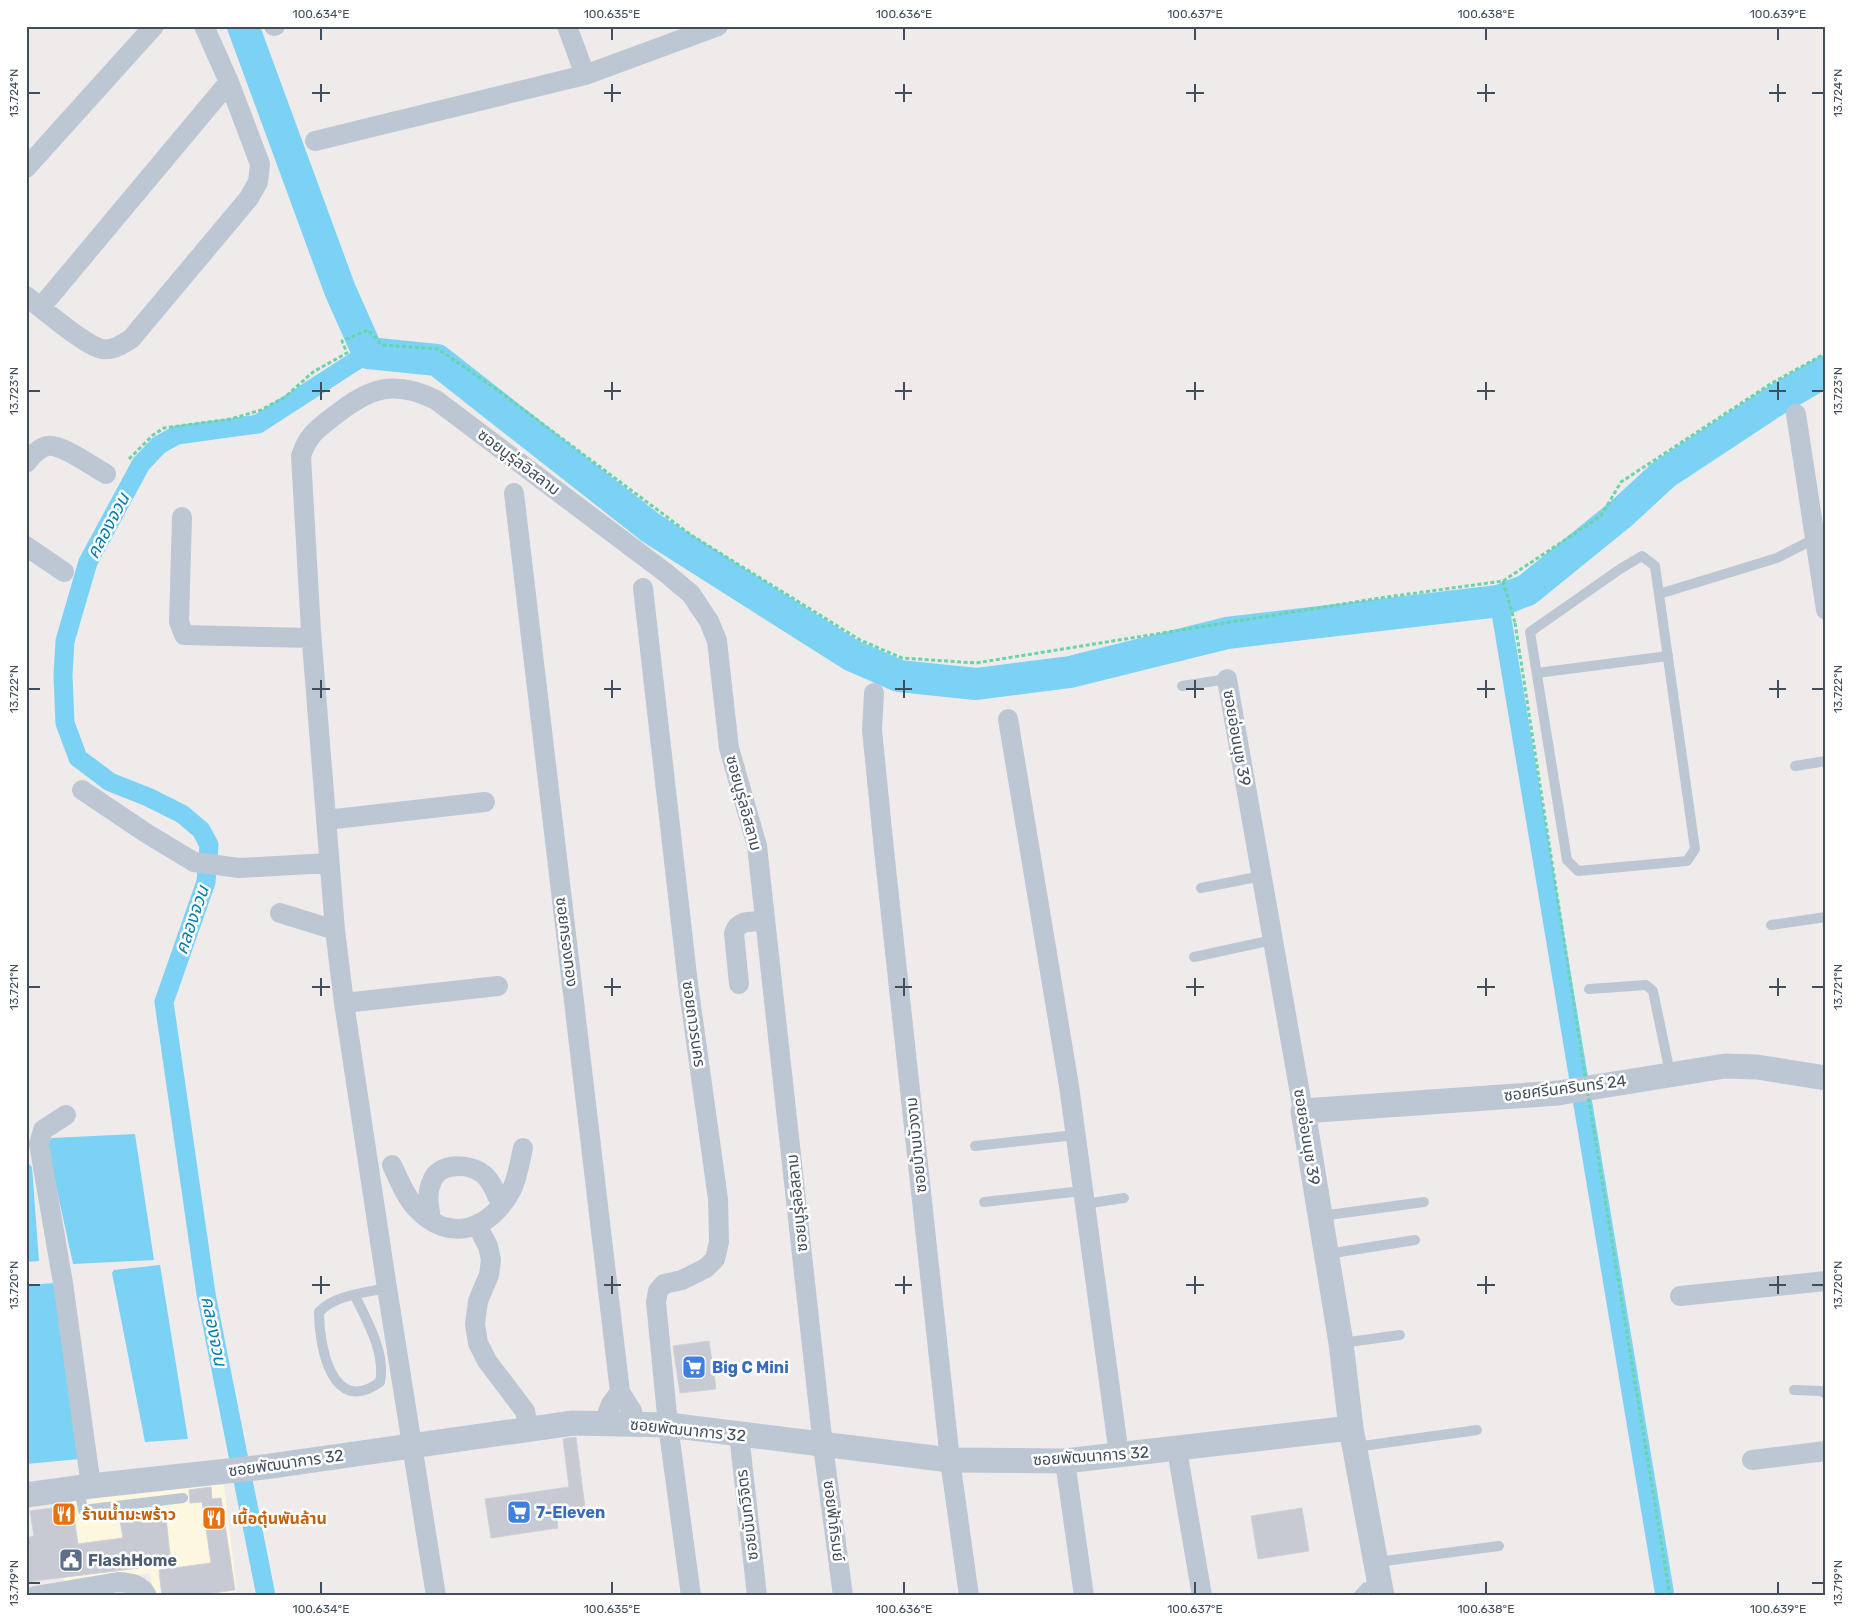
<svg xmlns="http://www.w3.org/2000/svg" width="1852" height="1622" font-family="Rubik,'Noto Sans Thai',sans-serif">
  <rect width="100%" height="100%" fill="#efebeb"/>
  <path fill="#fdf7e0" d="M223,1478L237,1592L204,1596H154L150,1573L64,1584L53,1499Z"/>
  <path fill="#7bd2f5" d="M135,1134L154,1260L73,1264L47,1144L52,1138Z
    M26,1161L32,1167L39,1261L26,1262Z
    M160,1265L188,1439L145,1442L112,1273L114,1270Z
    M55,1283L80,1459L26,1464V1285Z"/>
  <g fill="none" stroke-linecap="round" stroke-linejoin="round">
    <path stroke="#7bd2f5" stroke-width="19" d="M1499,601L1665,1596
      M266,1596L206,1294L164,1002L206,882L209,845L201,830L182,814L148,797L110,782L78,758L65,723L63,675L65,641L88,562L141,464L159,445L177,435L258,424L368,353"/>
    <path stroke="#7bd2f5" stroke-width="32" d="M243,26L340,290L368,353L437,360L651,528L851,655L899,676L976,684L1070,672L1227,633L1499,601L1527,590L1623,512L1664,474L1773,402L1826,371"/>
  </g>
  <path fill="#c7cad2" stroke="#cfd1d8" d="M709,1341L716,1389L680,1393L673,1346Z
    M576,1437L585,1508L556,1512L558,1528L491,1538L485,1499L569,1487L563,1439Z
    M211,1487L212,1499L221,1498L235,1590L188,1596H162L159,1570L211,1563L202,1502L190,1503L189,1490Z
    M52,1508L54,1525L75,1523L78,1544L123,1538L120,1521L166,1517L171,1564L26,1582V1538L34,1536L30,1511Z
    M1302,1508L1309,1551L1258,1559L1251,1516Z"/>
  <g fill="none" stroke-linecap="round" stroke-linejoin="round">
    <path stroke="#68d4a7" stroke-width="3" stroke-dasharray="4 2.5" stroke-linecap="butt" d="M129,459L153,435L164,428L231,419L261,410L285,397L313,372L347,353L342,341L368,330L382,345L438,349L496,389L691,535L860,640L902,658L976,663L1380,598L1503,581L1601,516L1621,482L1772,383L1826,353
      M1503,581L1515,623"/>
    <path stroke="#bdc7d3" stroke-width="10" d="M1642,556L1655,566L1695,849L1687,861L1578,871L1567,860L1530,632L1620,569Z
      M1659,594L1777,558L1814,539
      M1537,673L1668,656
      M1182,686L1227,679
      M1795,766L1826,761
      M1201,888L1262,876
      M1771,925L1826,917
      M1194,957L1273,940
      M1589,989L1646,985L1653,991L1670,1073
      M975,1146L1075,1135
      M984,1202L1082,1191
      M1084,1204L1124,1198
      M1321,1216L1424,1202
      M1327,1254L1415,1240
      M355,1296C367,1321 386,1353 380,1382C332,1417 319,1346 319,1312C335,1295 364,1293 387,1288
      M1342,1343L1400,1335
      M1794,1390L1821,1391L1826,1394
      M1355,1447L1477,1430
      M79,1489L83,1510L183,1498
      M1377,1562L1499,1546
      M1358,1596L1366,1587L1379,1584"/>
    <path stroke="#bdc7d3" stroke-width="20" d="M274,26H275
      M567,26L585,75
      M315,141L585,75L718,26
      M26,168L154,26
      M26,296C42,308 85,346 102,349C113,351 122,344 131,339L249,198L258,182L260,164L229,82L204,26
      M41,307L229,82
      M1796,414L1826,610
      M26,463C32,456 38,448 47,446C61,443 93,467 106,474
      M514,493L620,1392L632,1411L634,1424
      M182,517L179,622L184,635L311,638
      M26,546L64,572
      M643,588L688,984L718,1199L719,1242L715,1259L706,1268L682,1280L664,1284L658,1291L656,1302L668,1425L691,1596
      M1227,679L1303,1111
      M874,693L872,730L884,850L950,1460L969,1596
      M1008,719L1069,1086L1119,1455
      M82,790L146,833L194,862L239,868L329,863
      M326,820L485,802
      M280,913L335,930
      M739,984L734,933C738,919 753,922 765,921
      M344,1003L498,986
      M66,1115L43,1130L39,1144L63,1283L91,1486
      M392,1165C399,1180 405,1196 416,1208C450,1245 492,1229 512,1189C518,1176 520,1161 523,1148
      M431,1219C429,1207 426,1193 432,1181C439,1162 469,1163 483,1174C492,1181 496,1194 501,1204
      M478,1227L488,1246L491,1260L489,1275L478,1301L475,1324L478,1343L487,1361L525,1411L529,1430
      M1680,1296L1826,1281
      M604,1422L611,1404L620,1392
      M739,1434L757,1596
      M1177,1450L1202,1596
      M1752,1460L1826,1451
      M1065,1461L1084,1596
      M35,1596L118,1582C131,1583 141,1584 147,1596
      M436,1596L387,1288L344,1003L335,930L311,631L301,456C308,435 317,429 334,416C369,388 393,379 436,400L666,573L691,594L709,621L717,641L729,748L757,846L823,1446L843,1596"/>
    <path stroke="#bdc7d3" stroke-width="25" d="M26,1495L91,1486L264,1467L573,1423L668,1425L950,1460L1065,1461L1351,1428
      M1382,1596L1351,1428L1341,1343L1303,1111L1558,1093L1725,1066L1757,1067L1826,1078"/>
    <path stroke="#68d4a7" stroke-width="3" stroke-dasharray="4 2.5" stroke-linecap="butt" d="M1515,623L1587,1089L1670,1596"/>
  </g>
  <path fill="none" stroke="#424d5b" stroke-width="2" d="M321,28V40M612,28V40M904,28V40M1195,28V40M1486,28V40M1778,28V40M321,84V102M612,84V102M904,84V102M1195,84V102M1486,84V102M1778,84V102M28,93H40M312,93H330M604,93H621M895,93H912M1186,93H1204M1477,93H1495M1769,93H1786M1812,93H1824M321,382V400M612,382V400M904,382V400M1195,382V400M1486,382V400M1778,382V400M28,391H40M312,391H330M604,391H621M895,391H912M1186,391H1204M1477,391H1495M1769,391H1786M1812,391H1824M321,680V698M612,680V698M904,680V698M1195,680V698M1486,680V698M1778,680V698M28,689H40M312,689H330M604,689H621M895,689H912M1186,689H1204M1477,689H1495M1769,689H1786M1812,689H1824M321,978V996M612,978V996M904,978V996M1195,978V996M1486,978V996M1778,978V996M28,987H40M312,987H330M604,987H621M895,987H912M1186,987H1204M1477,987H1495M1769,987H1786M1812,987H1824M321,1276V1294M612,1276V1294M904,1276V1294M1195,1276V1294M1486,1276V1294M1778,1276V1294M28,1285H40M312,1285H330M604,1285H621M895,1285H912M1186,1285H1204M1477,1285H1495M1769,1285H1786M1812,1285H1824M321,1582V1594M612,1582V1594M904,1582V1594M1195,1582V1594M1486,1582V1594M1778,1582V1594M28,1583H40M1812,1583H1824"/>
  <defs>
    <g id="supermarket-square" transform="scale(1.25)"><rect x="-9" y="-9" width="18" height="18" rx="4" fill="#3f7fe0" stroke="#fff"/><path d="M-6-5.5h2.5l.6 2H6L4.5 2H-2.5L-4.4-4H-6ZM-1.5 3.2a1.3 1.3 0 1 0 .1 0ZM3 3.2a1.3 1.3 0 1 0 .1 0Z" fill="#fff"/></g>
    <g id="restaurant-square" transform="scale(1.25)"><rect x="-9" y="-9" width="18" height="18" rx="4" fill="#e8710a" stroke="#fff"/><path d="M-5-6h1v4h1v-4h1v4h1v-4h1v5L-1.5 .5V6h-2V.5L-5-1ZM5-6V6H3V1.5H1.5Q1.5-4 5-6Z" fill="#fff"/></g>
    <g id="civic-square" transform="scale(1.25)"><rect x="-9" y="-9" width="18" height="18" rx="4" fill="#5c6f8a" stroke="#fff"/><path d="M-.6-6.5H3V-4.5H.6V-3L4-1V1h2V6H-6V1h2V-1L-.6-3ZM-1.2 2.5V6h2.4V2.5Z" fill="#fff"/></g>
  </defs>
  <g fill-rule="evenodd">
    <use href="#supermarket-square" x="694" y="1367"/>
    <use href="#supermarket-square" x="519" y="1512"/>
    <use href="#restaurant-square" x="64" y="1514"/>
    <use href="#restaurant-square" x="214" y="1518"/>
    <use href="#civic-square" x="71" y="1560"/>
  </g>
  <g text-anchor="middle" dominant-baseline="central" stroke-width="5" stroke-linejoin="round" paint-order="stroke">
    <g font-size="16" fill="#424d5b" stroke="#fff">
      <text transform="translate(519 462) rotate(37)">ซอยนูรุ่ลอิสลาม</text>
      <text transform="translate(1237 738) rotate(80)">ซอยอ่อนนุช 39</text>
      <text transform="translate(744 803) rotate(75)">ซอยนูรุ่ลอิสลาม</text>
      <text transform="translate(567 942) rotate(83)">ซอยกรองทอง</text>
      <text transform="translate(694 1024) rotate(82)">ซอยถาวรนคร</text>
      <text transform="translate(1565 1088) rotate(-7)">ซอยศรีนครินทร์ 24</text>
      <text transform="translate(1307 1137) rotate(81)">ซอยอ่อนนุช 39</text>
      <text transform="translate(916 1145) rotate(-96)">ซอยบ้านบัวงาม</text>
      <text transform="translate(797 1203) rotate(-96)">ซอยนูรุ่ลอิสลาม</text>
      <text transform="translate(688 1430) rotate(6)">ซอยพัฒนาการ 32</text>
      <text transform="translate(1091 1456) rotate(-4)">ซอยพัฒนาการ 32</text>
      <text transform="translate(286 1463) rotate(-8)">ซอยพัฒนาการ 32</text>
      <text transform="translate(747 1515) rotate(-97)">ซอยนันทวิจิตร</text>
      <text transform="translate(834 1521) rotate(83)">ซอยฟ้าภิรมย์</text>
    </g>
    <g font-size="16" font-weight="bold" fill="#366cbe" stroke="#fff" text-anchor="start">
      <text x="712" y="1367">Big C Mini</text>
      <text x="536" y="1512">7-Eleven</text>
    </g>
    <g font-size="16" font-weight="bold" fill="#c56008" stroke="#fff" text-anchor="start">
      <text x="82" y="1514">ร้านน้ำมะพร้าว</text>
      <text x="232" y="1518">เนื้อตุ๋นพันล้าน</text>
    </g>
    <g font-size="16" font-weight="bold" fill="#4e5e75" stroke="#fff" text-anchor="start">
      <text x="88" y="1560">FlashHome</text>
    </g>
    <g font-size="18" font-style="italic" fill="#007db0" stroke="#fff">
      <text transform="translate(108 526) rotate(-62)">คลองจวน</text>
      <text transform="translate(192 920) rotate(-71)">คลองจวน</text>
      <text transform="translate(214 1331) rotate(79)">คลองจวน</text>
    </g>
  </g>
  <rect width="1852" height="1622" fill="none" stroke="#ffffff" stroke-width="55"/>
  <rect x="28" y="28" width="1796" height="1566" fill="none" stroke="#424d5b" stroke-width="2"/>
  <g font-size="12" text-anchor="middle" fill="#424d5b">
    <text x="321" y="18">100.634°E</text>
    <text x="612" y="18">100.635°E</text>
    <text x="904" y="18">100.636°E</text>
    <text x="1195" y="18">100.637°E</text>
    <text x="1486" y="18">100.638°E</text>
    <text x="1778" y="18">100.639°E</text>
    <text transform="translate(14 93) rotate(-90)" y="4">13.724°N</text>
    <text transform="translate(1838 93) rotate(-90)" y="4">13.724°N</text>
    <text transform="translate(14 391) rotate(-90)" y="4">13.723°N</text>
    <text transform="translate(1838 391) rotate(-90)" y="4">13.723°N</text>
    <text transform="translate(14 689) rotate(-90)" y="4">13.722°N</text>
    <text transform="translate(1838 689) rotate(-90)" y="4">13.722°N</text>
    <text transform="translate(14 987) rotate(-90)" y="4">13.721°N</text>
    <text transform="translate(1838 987) rotate(-90)" y="4">13.721°N</text>
    <text transform="translate(14 1285) rotate(-90)" y="4">13.720°N</text>
    <text transform="translate(1838 1285) rotate(-90)" y="4">13.720°N</text>
    <text transform="translate(14 1583) rotate(-90)" y="4">13.719°N</text>
    <text transform="translate(1838 1583) rotate(-90)" y="4">13.719°N</text>
    <text x="321" y="1613">100.634°E</text>
    <text x="612" y="1613">100.635°E</text>
    <text x="904" y="1613">100.636°E</text>
    <text x="1195" y="1613">100.637°E</text>
    <text x="1486" y="1613">100.638°E</text>
    <text x="1778" y="1613">100.639°E</text>
  </g>
</svg>
